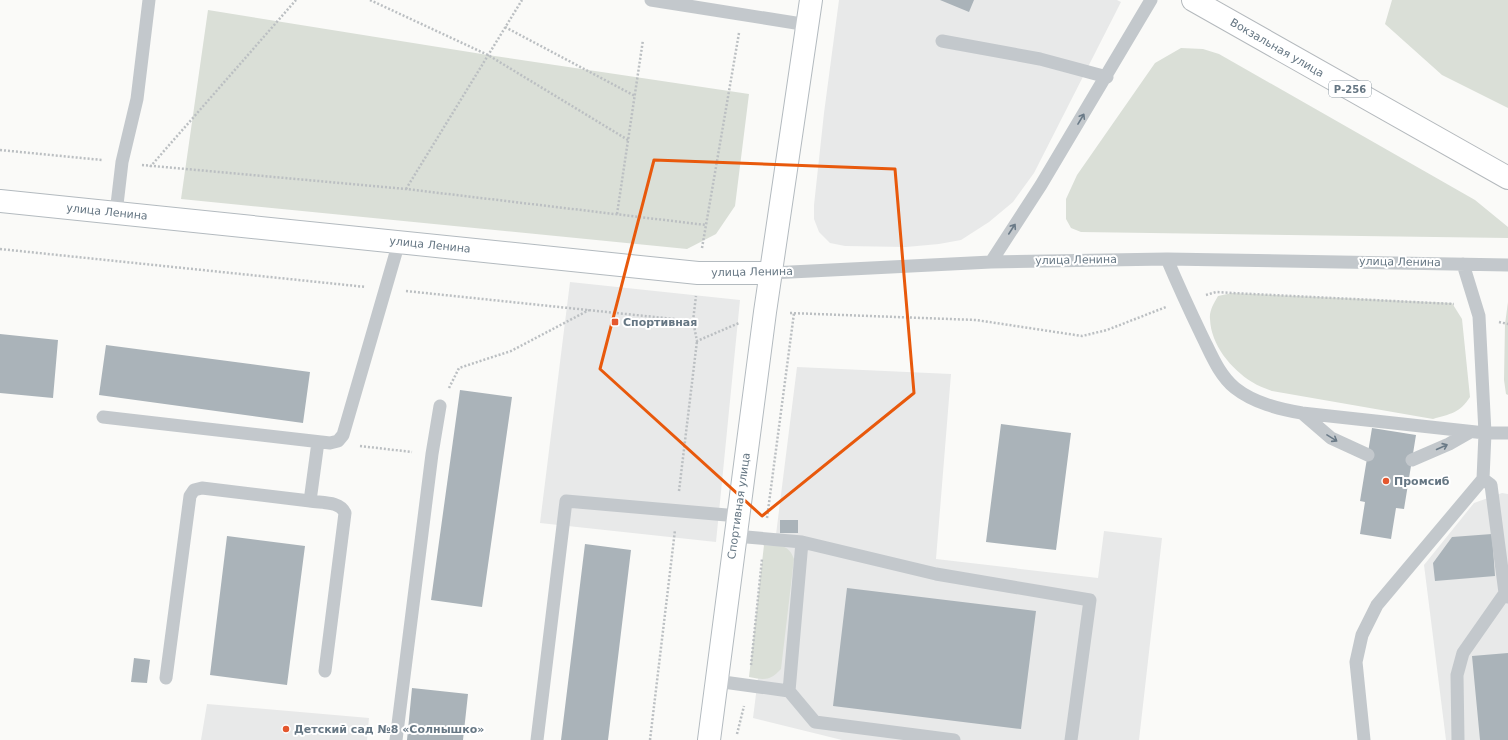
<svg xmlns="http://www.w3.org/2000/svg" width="1508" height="740" font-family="'DejaVu Sans',sans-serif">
  <rect width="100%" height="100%" fill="#fafaf8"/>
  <path fill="#e8e9e9" d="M839,0H1117L1121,2L1034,173L1013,202L989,222L961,240L939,244L906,247L845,246L830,243L819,232L814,219V205L824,113Z
    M570,282L740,300L716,542L540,523Z
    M797,367L951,374L936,559L1098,578L1104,531L1162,538L1139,740H842L753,718Z
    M1502,493L1508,494V740H1446L1424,565L1474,503Z
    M207,704L369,718L367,740H201Z"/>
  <path fill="#dadfd7" d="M1392,0H1508V108L1442,75L1385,24Z
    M208,10L488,55L749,94L735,206L716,234L687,249L181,199Z
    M1181,48L1203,49L1219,54L1475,200L1508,227V238L1081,232L1071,228L1066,219V199L1077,175L1155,63Z
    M1232,293L1452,303L1462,319L1470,397C1460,413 1450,414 1433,419L1272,391C1265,388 1258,386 1252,382C1231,369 1211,345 1210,319C1209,311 1214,303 1218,296Z
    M1508,302V395L1506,394L1504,380L1505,324Z
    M764,545C779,546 788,543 794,559L781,669C770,681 765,680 749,677Z"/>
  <path fill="#aab3b9" d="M940,0H974L969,12Z
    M0,334L58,340L53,398L0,393Z
    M106,345L310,372L303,423L99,395Z
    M460,390L512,397L482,607L431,600Z
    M1001,424L1071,433L1056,550L986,542Z
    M1372,428L1416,435L1404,509L1396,508L1391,539L1360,534L1365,502L1360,501Z
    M780,520H798V533H780Z
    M1492,534L1495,576L1435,581L1433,563L1452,537Z
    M227,536L305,546L287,685L210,675Z
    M585,544L631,550L608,740H561Z
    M847,588L1036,611L1021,729L833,706Z
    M1508,653V740H1480L1472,656Z
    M134,658L150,660L147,683L131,682Z
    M412,688L468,694L463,740H407Z"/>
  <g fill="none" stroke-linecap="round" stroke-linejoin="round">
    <g stroke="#b3babf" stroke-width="24">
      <path id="secondary" d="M0,201L698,273H771
        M709,740L765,312L811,0"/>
    </g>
    <g stroke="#b4b9bd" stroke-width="24">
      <path id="highway" d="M1193,0L1508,178"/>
    </g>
    <path stroke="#bbbfc2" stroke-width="2.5" stroke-dasharray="2 2" stroke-linecap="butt" d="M370,0L488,55L628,140
      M505,27L635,96
      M0,150L102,160
      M142,165L406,189L706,225L739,33
      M150,167L296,0
      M406,189L522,0
      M617,214L643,40
      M702,248L706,225
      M0,249L366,287
      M406,291L693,321L697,341L739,323
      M1206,295L1216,292L1232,293L1454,304
      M790,313L976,320L1082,336L1107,330L1166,307
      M693,321L696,296
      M1499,322L1508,324
      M449,388L459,368L511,351L589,310
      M360,446L412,452
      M679,491L697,341
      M767,518L794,313
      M751,665L762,559
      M737,734L744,706
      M650,740L675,530"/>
    <path stroke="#c3c8cc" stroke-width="13" d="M651,0L808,25
      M942,41L1040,59L1107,77
      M116,213L122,162L137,99L149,0
      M1167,259C1178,285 1190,311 1202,336C1211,354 1219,375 1235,388C1254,403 1279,409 1302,413L1485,433L1483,479L1491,485L1505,593L1508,597
      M991,262L1041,185L1151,0
      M1463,264L1479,316L1485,433H1508
      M771,273L991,262L1167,259L1508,265
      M1302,413L1331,438L1368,455
      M103,417L330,443L338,441L343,435L399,242
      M1412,460L1449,444L1470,432
      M310,501C322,503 340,501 345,513L325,671
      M735,536L802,542L936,574L1090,600L1071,740
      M166,678L190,496L194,490L202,488L310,501L318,442
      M716,681L789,691L802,542
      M789,691L815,722L954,740
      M396,740L432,454L440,406
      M537,740L566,501L738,516
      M1364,740L1356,662L1362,635L1377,605L1483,479
      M1458,740L1457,675L1463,653L1505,593"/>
    <use href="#secondary" stroke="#fff" stroke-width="22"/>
    <use href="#highway" stroke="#fff" stroke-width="22"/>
  </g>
  <defs><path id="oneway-shaft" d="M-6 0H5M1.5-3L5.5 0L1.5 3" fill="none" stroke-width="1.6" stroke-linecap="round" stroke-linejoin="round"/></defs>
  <g stroke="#6a7a87">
    <use href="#oneway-shaft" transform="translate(1081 119) rotate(-59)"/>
    <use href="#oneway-shaft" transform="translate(1012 229) rotate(-57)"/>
    <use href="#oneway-shaft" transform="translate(1332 438) rotate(32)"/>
    <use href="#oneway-shaft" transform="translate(1442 447) rotate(-24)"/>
  </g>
  <path fill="none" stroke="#e8590c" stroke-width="3" stroke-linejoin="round" d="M654,160L895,169L914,393L762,516L600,369Z"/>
  <g fill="#e4572e" stroke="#fff" stroke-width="1.5">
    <rect x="611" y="318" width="8" height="8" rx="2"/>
    <circle cx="1386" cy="481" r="4"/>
    <circle cx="286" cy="729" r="4"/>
  </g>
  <g text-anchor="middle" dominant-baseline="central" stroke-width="4" stroke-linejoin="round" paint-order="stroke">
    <rect fill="#fff" stroke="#939fa8" stroke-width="1" x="1329" y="81" width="42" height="16" rx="3"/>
    <g font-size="10" font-weight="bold" fill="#657683">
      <text x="1350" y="89">Р-256</text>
    </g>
    <g font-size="11" fill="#657683" stroke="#fff">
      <text transform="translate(1277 48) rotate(30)">Вокзальная улица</text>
      <text transform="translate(107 212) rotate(6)">улица Ленина</text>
      <text transform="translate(430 245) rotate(6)">улица Ленина</text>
      <text transform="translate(1076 260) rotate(-1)">улица Ленина</text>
      <text transform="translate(1400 262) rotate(1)">улица Ленина</text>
      <text transform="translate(752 272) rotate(-1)">улица Ленина</text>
      <text transform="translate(739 506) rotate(-82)">Спортивная улица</text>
    </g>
    <g font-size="11" font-weight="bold" fill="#657683" stroke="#fff" text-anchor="start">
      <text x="623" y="322">Спортивная</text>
      <text x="1394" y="481">Промсиб</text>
      <text x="294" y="729">Детский сад №8 «Солнышко»</text>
    </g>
  </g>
</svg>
